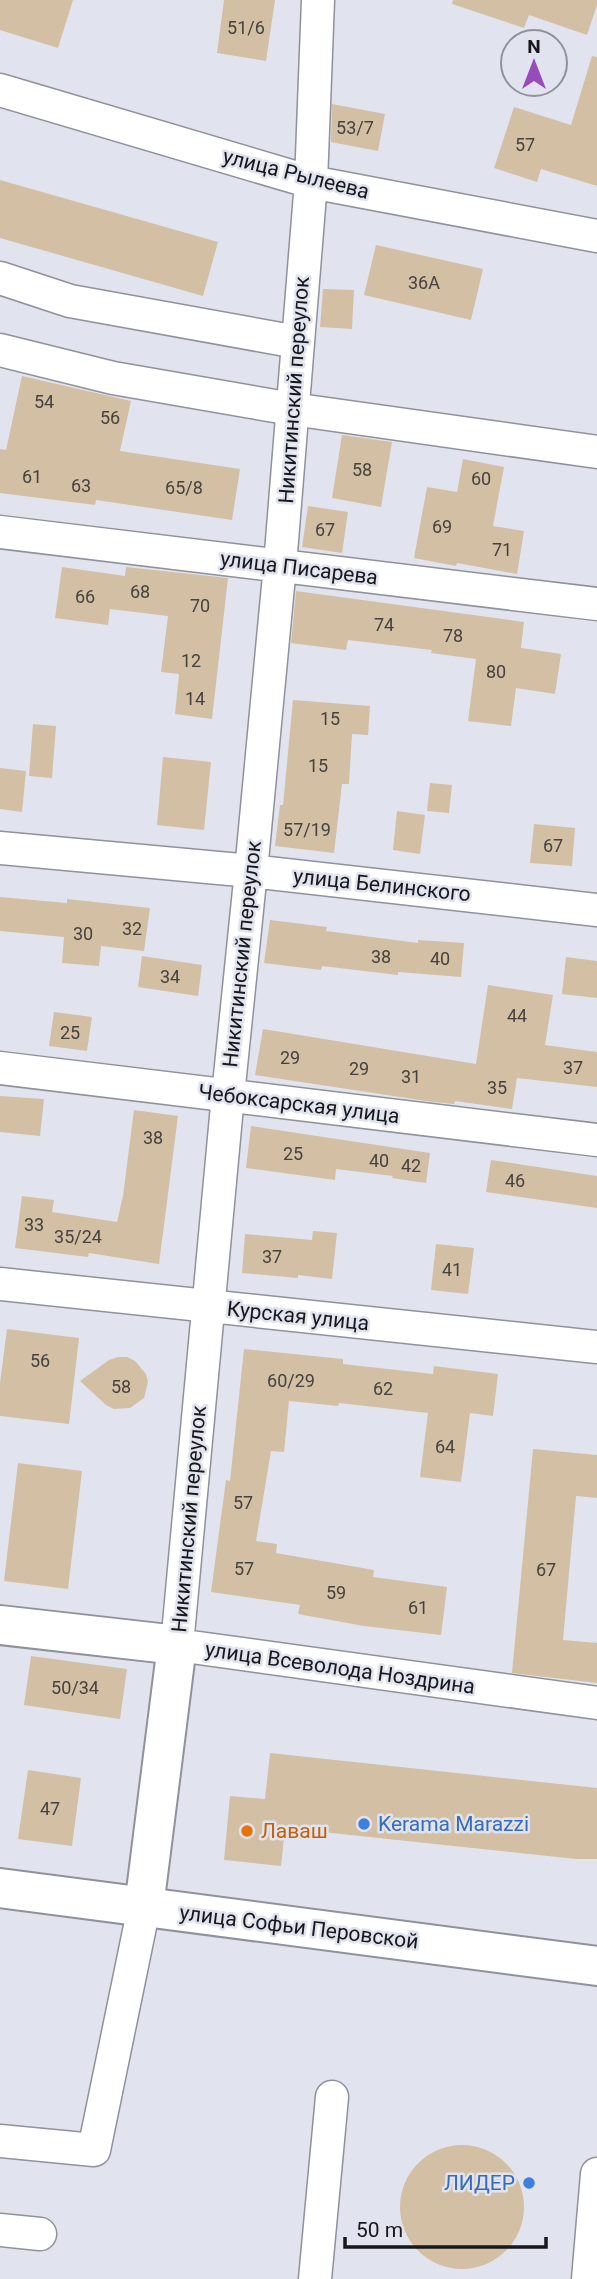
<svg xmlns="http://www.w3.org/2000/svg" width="597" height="2279" font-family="Roboto,sans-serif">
  <rect width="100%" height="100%" fill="#e1e3ee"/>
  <path fill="#d3c0a4" d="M0,0H73L58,48L0,30Z
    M224,0H275L266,61L217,53Z
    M453,0H597V5L587,35L529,15L524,28L452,4Z
    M592,56L597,57V186L541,169L537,182L494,168L514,107L571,125Z
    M332,104L385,114L378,151L331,142Z
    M0,180L218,242L203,296L0,238Z
    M376,245L483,269L471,320L364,295Z
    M323,289L354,290L352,329L320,327Z
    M22,376L131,401L120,451L240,469L232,520L96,500L95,505L0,493V449L6,450Z
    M342,435L392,442L381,507L332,498Z
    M463,459L504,467L493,526L524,531L517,574L457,563L456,566L414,558L427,487L457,492Z
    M308,506L348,512L342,553L302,547Z
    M62,567L125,576L126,567L228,578L212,719L175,714L179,674L161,672L168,616L110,609L108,625L55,618Z
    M296,591L524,622L521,648L561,654L555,694L516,688L511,726L468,721L476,659L431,653L432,650L348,640L346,650L291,643Z
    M293,700L370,706L368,735L352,734L349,784H342L334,853L275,846L280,805H283Z
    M33,724L56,726L52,778L29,776Z
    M163,757L211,762L204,830L157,825Z
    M0,768L26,771L22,812L0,809Z
    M430,783L452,785L449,813L427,811Z
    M397,811L425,815L420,854L393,850Z
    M534,824L575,828L572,866L530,863Z
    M0,897L67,903V899L150,908L144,951L101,946L99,966L62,963L64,937L0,931Z
    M270,920L327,927L326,931L418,943V940L464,943L461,977L398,972V975L322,966L321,970L264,963Z
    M142,956L202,965L198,996L138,987Z
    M566,957L597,961V998L562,994Z
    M488,985L553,995L545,1045L597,1052V1087L517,1078L512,1109L455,1101L454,1104L433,1102L255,1075L263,1029L476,1064Z
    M54,1012L92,1017L87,1051L49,1046Z
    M0,1096L44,1099L40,1136L0,1132Z
    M134,1110L178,1116L159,1264L89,1253L88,1257L15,1248L22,1196L54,1200L52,1212L117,1222L123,1196Z
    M251,1126L430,1153L426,1183L392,1178L393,1176L336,1169L335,1180L246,1168Z
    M491,1160L597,1176V1208L486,1192Z
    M313,1231L337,1233L332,1279L298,1275V1278L242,1273L245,1234L312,1240Z
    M436,1244L474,1248L468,1294L431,1290Z
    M7,1329L79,1338L69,1424L0,1416V1383Z
    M244,1349L343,1359V1364L433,1374L434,1366L498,1374L493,1416L470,1413L461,1482L420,1477L428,1413L339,1403L338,1406L289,1401L284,1452L271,1451L256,1541L277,1544L276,1553L374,1570L373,1577L447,1587L441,1635L364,1626L298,1614L300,1605L211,1592L226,1480L230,1481Z
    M118,1357H127L135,1361L146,1374L148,1382L144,1398L130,1408L114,1409L106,1405L80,1381L109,1360Z
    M533,1449L597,1455V1498L576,1496L563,1640L597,1643V1683L512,1673Z
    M18,1463L82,1471L68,1589L4,1581Z
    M31,1656L127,1669L120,1719L24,1705Z
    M270,1753L597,1788V1859H576L285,1828L281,1866L224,1860L230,1796L265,1799Z
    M28,1770L81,1778L72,1846L18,1839Z
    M400 2207a62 62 0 1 1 124 0a62 62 0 1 1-124 0Z"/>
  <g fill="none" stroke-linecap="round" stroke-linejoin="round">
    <g stroke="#8f919b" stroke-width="35">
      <path id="minor" d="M318,0L311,182L280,565L251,871L228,1095L177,1645L597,1703
        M0,90L311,182L597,236
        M0,278L70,301L297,342
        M0,350L113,378L292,409L597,452
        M0,532L597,604
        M0,848L251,871L597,910
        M0,1068L597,1140
        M0,1284L597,1347
        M0,2141L94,2150L144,1907
        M0,2230L40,2234
        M315,2279L332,2097
        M588,2279L597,2174"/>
    </g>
    <g stroke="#8f919b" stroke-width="42">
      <path id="major" d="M0,1625L177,1645L144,1907
        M0,1888L597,1966"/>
    </g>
    <use href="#minor" stroke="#fff" stroke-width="32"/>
    <use href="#major" stroke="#fff" stroke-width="38"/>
  </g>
  <g fill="#3f7fe0" stroke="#e1e3ee" stroke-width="2.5">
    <circle cx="364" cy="1824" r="7"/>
    <circle cx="529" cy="2183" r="7"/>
  </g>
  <circle fill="#e8710a" stroke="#e1e3ee" stroke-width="2.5" cx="247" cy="1831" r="7"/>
  <g text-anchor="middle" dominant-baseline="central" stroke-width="5" stroke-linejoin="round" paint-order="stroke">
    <g font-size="18" fill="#46423e">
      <text x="246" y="27">51/6</text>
      <text x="355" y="127">53/7</text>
      <text x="525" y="144">57</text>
      <text x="424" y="282">36А</text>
      <text x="44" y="401">54</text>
      <text x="110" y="417">56</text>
      <text x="362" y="469">58</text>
      <text x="32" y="476">61</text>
      <text x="481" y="478">60</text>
      <text x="81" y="485">63</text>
      <text x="184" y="487">65/8</text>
      <text x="442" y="526">69</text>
      <text x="325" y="529">67</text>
      <text x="502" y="549">71</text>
      <text x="140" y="591">68</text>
      <text x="85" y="596">66</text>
      <text x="200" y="605">70</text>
      <text x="384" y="624">74</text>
      <text x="453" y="635">78</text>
      <text x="191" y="660">12</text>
      <text x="496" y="671">80</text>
      <text x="195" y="698">14</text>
      <text x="330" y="718">15</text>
      <text x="318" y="765">15</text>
      <text x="307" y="829">57/19</text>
      <text x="553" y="845">67</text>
      <text x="132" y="928">32</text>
      <text x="83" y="933">30</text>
      <text x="381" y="956">38</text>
      <text x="440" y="958">40</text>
      <text x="170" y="976">34</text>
      <text x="517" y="1015">44</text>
      <text x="70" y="1032">25</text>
      <text x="290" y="1057">29</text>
      <text x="573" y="1067">37</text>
      <text x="359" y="1068">29</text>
      <text x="411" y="1076">31</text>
      <text x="497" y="1087">35</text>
      <text x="153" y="1137">38</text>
      <text x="293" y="1153">25</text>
      <text x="379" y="1160">40</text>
      <text x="411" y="1165">42</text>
      <text x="515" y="1180">46</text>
      <text x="34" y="1224">33</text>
      <text x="78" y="1236">35/24</text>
      <text x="272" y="1256">37</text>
      <text x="452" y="1269">41</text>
      <text x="40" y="1360">56</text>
      <text x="291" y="1380">60/29</text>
      <text x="121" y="1386">58</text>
      <text x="383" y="1388">62</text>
      <text x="445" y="1446">64</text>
      <text x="243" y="1502">57</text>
      <text x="244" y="1568">57</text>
      <text x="546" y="1569">67</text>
      <text x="336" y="1592">59</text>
      <text x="418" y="1607">61</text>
      <text x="75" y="1687">50/34</text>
      <text x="50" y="1808">47</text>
    </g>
    <g font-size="21" fill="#17181c" stroke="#e1e3ee">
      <text transform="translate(296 174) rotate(14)">улица Рылеева</text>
      <text transform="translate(294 390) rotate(-86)">Никитинский переулок</text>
      <text transform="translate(299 568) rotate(7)">улица Писарева</text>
      <text transform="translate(382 885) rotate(6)">улица Белинского</text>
      <text transform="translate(242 954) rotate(-84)">Никитинский переулок</text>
      <text transform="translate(299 1104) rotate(7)">Чебоксарская улица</text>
      <text transform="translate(298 1316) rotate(6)">Курская улица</text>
      <text transform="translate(189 1519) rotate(-85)">Никитинский переулок</text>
      <text transform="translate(340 1668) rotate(8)">улица Всеволода Ноздрина</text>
      <text transform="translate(299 1927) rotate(7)">улица Софьи Перовской</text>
    </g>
    <g font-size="21" fill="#366cbe" stroke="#e1e3ee" text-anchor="start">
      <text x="378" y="1824">Kerama Marazzi</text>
      <text x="515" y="2183" text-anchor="end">ЛИДЕР</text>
    </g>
    <g font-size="21" fill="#c56008" stroke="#e1e3ee" text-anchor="start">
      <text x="261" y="1831">Лаваш</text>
    </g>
  </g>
  <g transform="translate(534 63)"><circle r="33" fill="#e1e3ee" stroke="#90929a" stroke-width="2"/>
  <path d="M0-5L12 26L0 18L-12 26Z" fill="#994bbc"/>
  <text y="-10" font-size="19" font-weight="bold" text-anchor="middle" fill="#17181c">N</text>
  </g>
  <path d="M345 2237v10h201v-10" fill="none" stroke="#17181c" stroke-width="3.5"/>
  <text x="356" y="2237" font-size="21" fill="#17181c" stroke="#e1e3ee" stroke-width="5" paint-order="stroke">50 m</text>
</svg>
